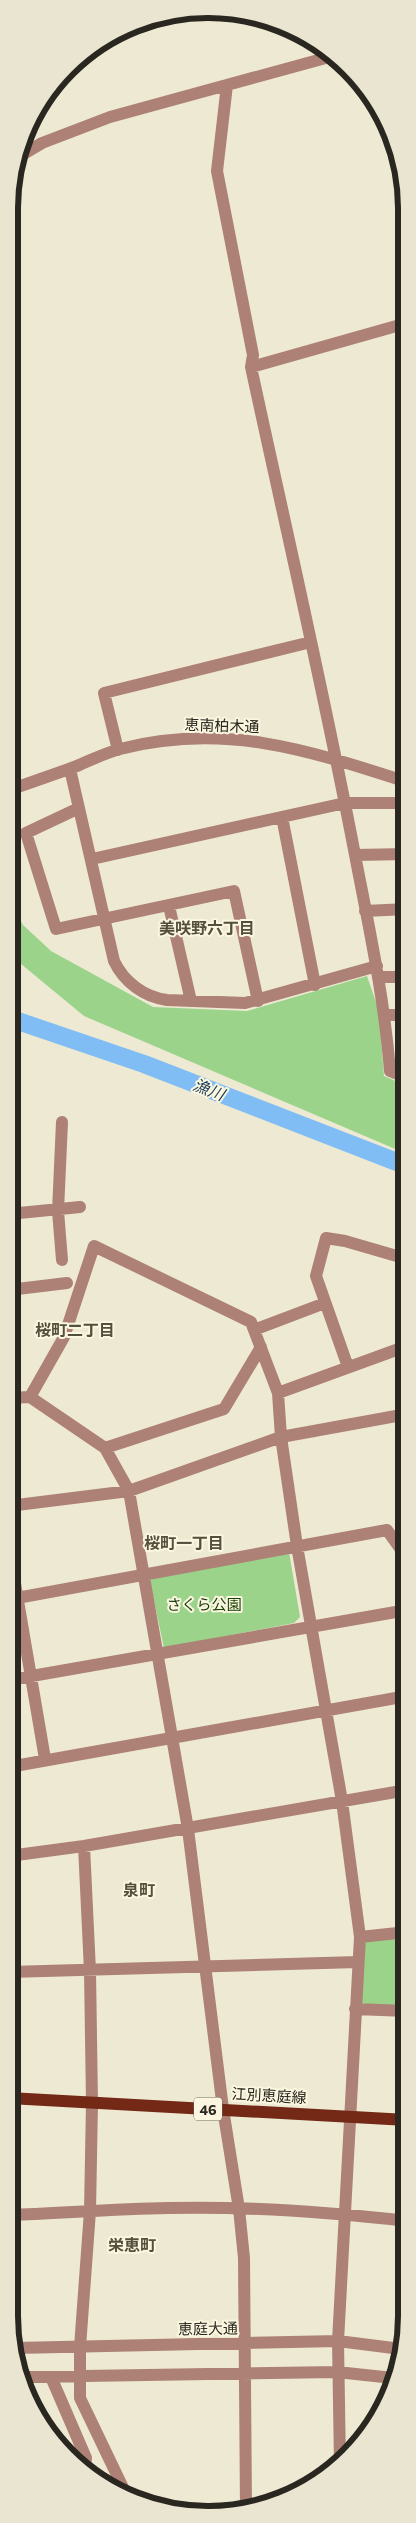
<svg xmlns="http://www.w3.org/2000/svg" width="416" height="2523" font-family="Commissioner,'Noto Sans JP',sans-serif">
  <rect width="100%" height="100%" fill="#eee9d2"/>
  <path fill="#9bd38b" d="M9,898L23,925L51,951L153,1007L247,1011L367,976L379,1011L384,1076L407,1086V1154L84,1016L9,954Z
    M289,1552L300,1617L294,1623L164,1648L149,1577Z
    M407,1937V2008L365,2006L361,2001L365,1940Z"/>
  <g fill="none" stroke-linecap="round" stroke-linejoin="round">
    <path stroke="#7fbdf4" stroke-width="18" d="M9,1018L144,1064L407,1166"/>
    <path stroke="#ad8175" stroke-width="12" d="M227,85L217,171L253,355L251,367C286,529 324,692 355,855C369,928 384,996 390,1071L407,1078
      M20,156L42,143L110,117L333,56
      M251,367L407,323
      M118,750L104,693L311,642
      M70,769L114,961C124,982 144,997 167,1000L245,1003L377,966
      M9,790C32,782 55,774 77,766C91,760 105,753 120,749C224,722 308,750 407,782
      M79,808L26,833L56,929L234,891L258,1001
      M282,817L315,985
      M355,855L407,854
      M92,859L345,803H407
      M169,906L191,1001
      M365,911L407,909
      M379,977H407
      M386,1015H407
      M62,1122L58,1211L62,1260
      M9,1214L80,1207
      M9,1228L14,1290
      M9,1290L67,1283
      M254,1330L325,1303
      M348,1367L316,1276L326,1238L345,1241L407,1259
      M278,1393L407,1346
      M30,1397L64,1337L94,1246L251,1322L278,1393L281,1437L297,1546L342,1801L360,1937L338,2341L340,2465
      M9,1398L30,1397L105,1448L129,1491L188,1829L223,2109L239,2209L244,2258L246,2507
      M105,1448L224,1409L261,1347
      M9,1506L129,1491L281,1437L407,1414
      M9,1548L45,1759
      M17,1598L387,1530L407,1558
      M9,1680L407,1610
      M9,1767L407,1696
      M84,1846L90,1971L92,2103L90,2211L80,2347V2398L127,2496
      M9,1856L84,1846L407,1790
      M360,1937L407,1932
      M9,1972L358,1962
      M355,2009L407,2011
      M9,2215C62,2213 115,2209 168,2208C248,2206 328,2212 407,2221
      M15,2348L338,2341L401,2349
      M21,2377L337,2372L393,2378
      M51,2377L86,2458L85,2468"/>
    <path stroke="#732916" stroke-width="12" d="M9,2098L407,2120"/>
  </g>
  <g text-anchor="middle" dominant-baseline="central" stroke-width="4" stroke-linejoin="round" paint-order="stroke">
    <rect fill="#fbf6df" stroke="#686559" stroke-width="1" x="194" y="2097.5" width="28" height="23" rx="4"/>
    <g font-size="14" font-weight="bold" fill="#29271f">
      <text x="208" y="2109">46</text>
    </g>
    <g font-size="15" fill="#29271f" stroke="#fbf6df">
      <text transform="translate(222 725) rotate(2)">恵南柏木通</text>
      <text transform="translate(269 2095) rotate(3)">江別恵庭線</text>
      <text transform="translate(208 2328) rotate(-1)">恵庭大通</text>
    </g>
    <g font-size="15" fill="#174008" stroke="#fbf6df">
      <text x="204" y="1604">さくら公園</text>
    </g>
    <g font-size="16" font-weight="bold" fill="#534f3c" stroke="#fbf6df">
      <text x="207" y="927">美咲野六丁目</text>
      <text x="75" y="1329">桜町二丁目</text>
      <text x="184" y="1542">桜町一丁目</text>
      <text x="139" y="1889">泉町</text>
      <text x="132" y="2244">栄恵町</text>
    </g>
    <g font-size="16" font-style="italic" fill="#183955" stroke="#fbf6df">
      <text transform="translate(209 1089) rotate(21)">漁川</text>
    </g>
  </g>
  <path d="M0 0H416V2523H0ZM208 18H208A190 190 0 0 1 398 208V2316A190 190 0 0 1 208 2506H208A190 190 0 0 1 18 2316V208A190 190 0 0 1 208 18Z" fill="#eae5d0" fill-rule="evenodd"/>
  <path fill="none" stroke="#29271f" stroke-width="6" d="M208 18H208A190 190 0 0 1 398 208V2316A190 190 0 0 1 208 2506H208A190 190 0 0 1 18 2316V208A190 190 0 0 1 208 18Z"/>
</svg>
